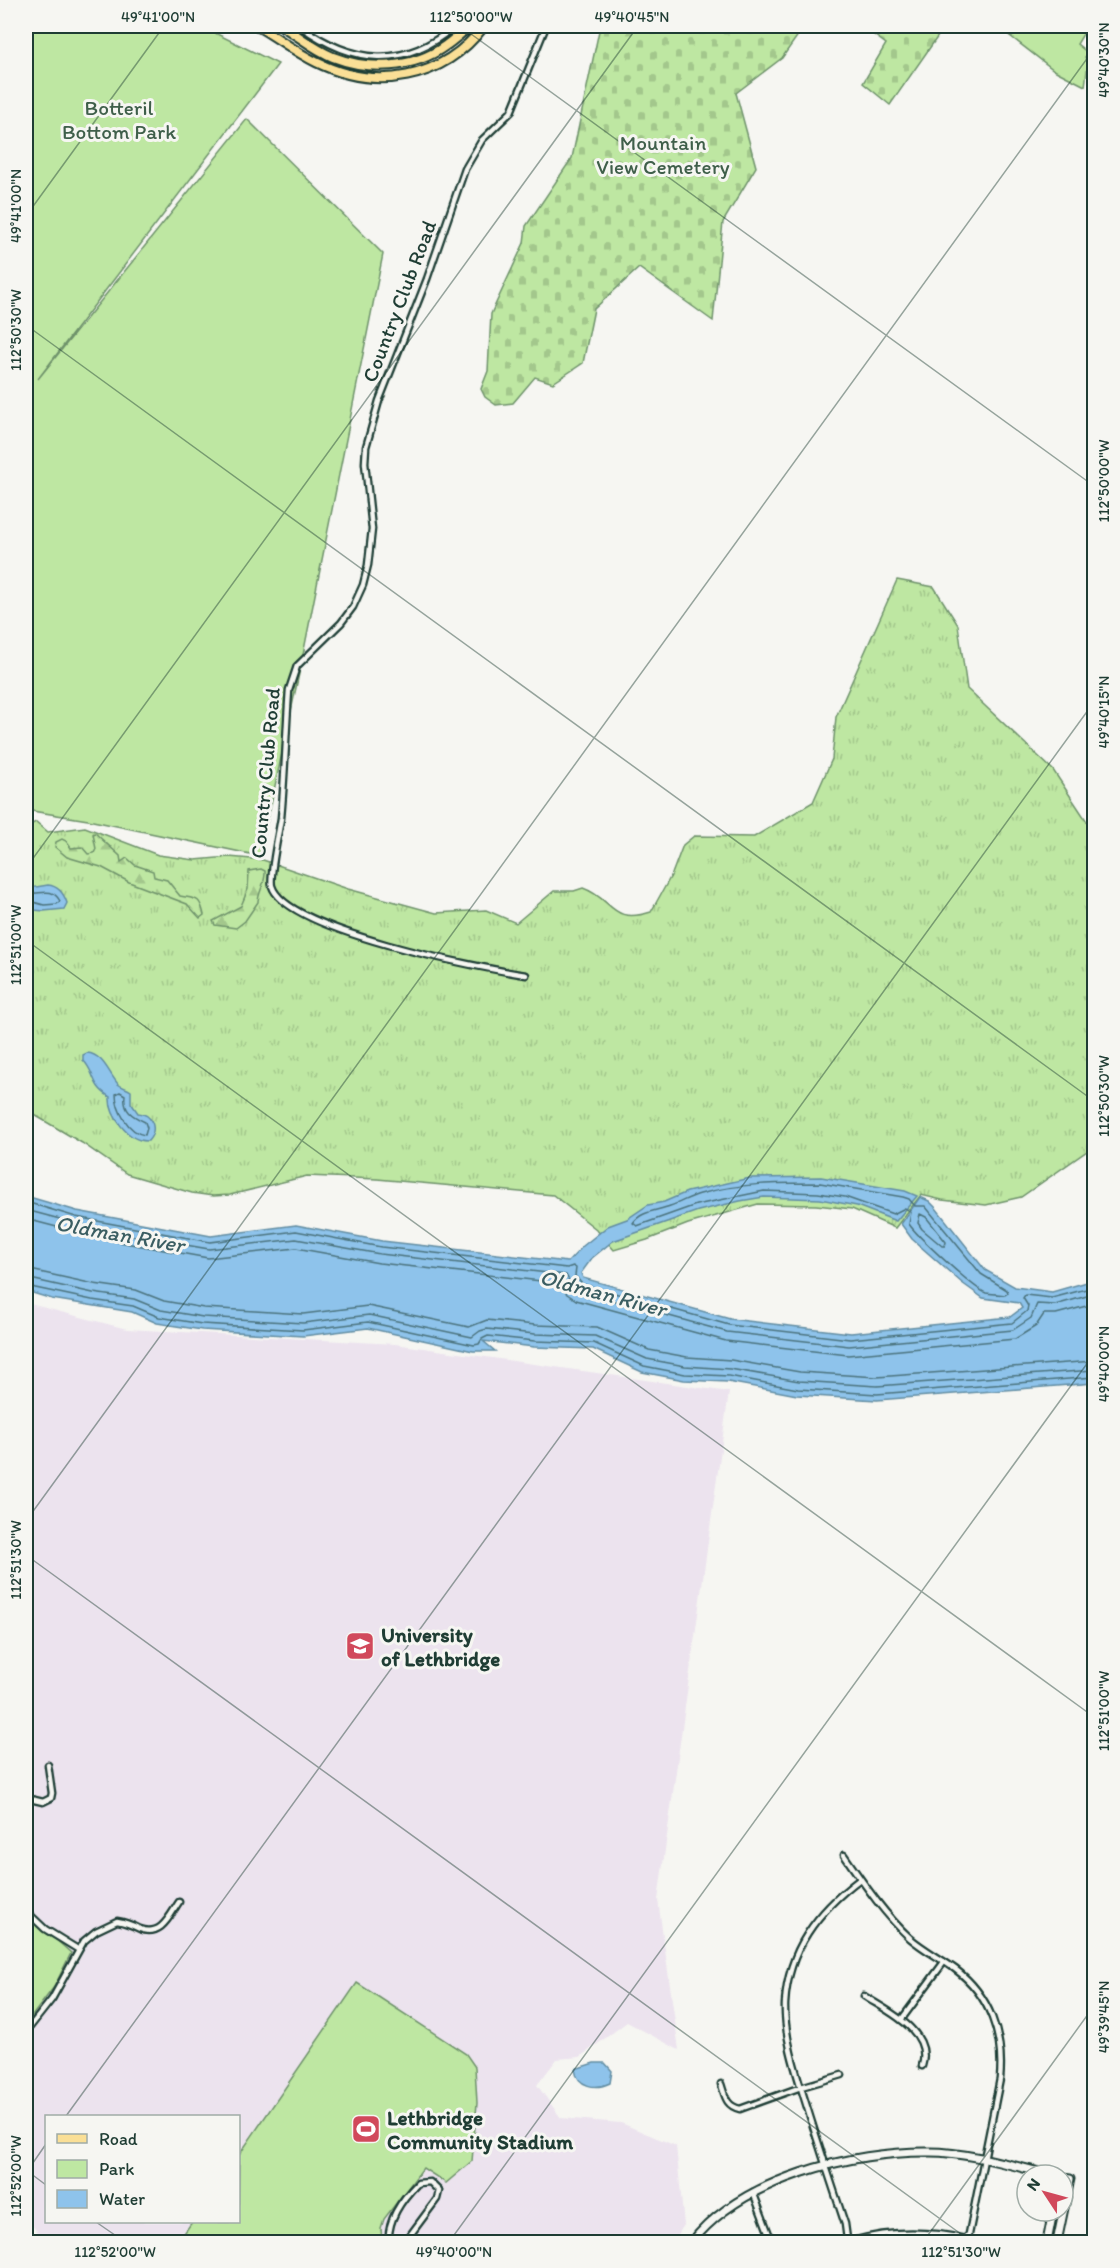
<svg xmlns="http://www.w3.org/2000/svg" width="1120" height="2268" font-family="Itim,sans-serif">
  <defs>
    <pattern id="grass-tufts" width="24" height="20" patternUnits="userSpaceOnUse" patternTransform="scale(1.5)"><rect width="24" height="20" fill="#bee7a2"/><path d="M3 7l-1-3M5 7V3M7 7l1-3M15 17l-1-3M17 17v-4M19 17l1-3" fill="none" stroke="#a3c78c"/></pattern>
    <pattern id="forest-firs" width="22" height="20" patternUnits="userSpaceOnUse" patternTransform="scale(1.5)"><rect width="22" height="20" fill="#bee7a2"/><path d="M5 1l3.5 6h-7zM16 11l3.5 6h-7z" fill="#a3c78c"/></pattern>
    <pattern id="cemetery-stones" width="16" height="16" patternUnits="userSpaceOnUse" patternTransform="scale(1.5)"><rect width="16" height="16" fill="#bee7a2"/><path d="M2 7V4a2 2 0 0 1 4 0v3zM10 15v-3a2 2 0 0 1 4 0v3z" fill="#a3c78c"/></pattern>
  </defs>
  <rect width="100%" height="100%" fill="#f6f6f2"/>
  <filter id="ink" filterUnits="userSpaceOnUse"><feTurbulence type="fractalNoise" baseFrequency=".0167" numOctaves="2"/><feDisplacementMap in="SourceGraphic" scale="12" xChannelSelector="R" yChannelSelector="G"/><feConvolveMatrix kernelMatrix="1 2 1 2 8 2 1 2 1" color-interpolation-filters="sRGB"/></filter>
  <g filter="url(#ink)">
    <path fill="#ece3ee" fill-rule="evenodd" d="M26,1303L127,1329L395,1344L729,1392L658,1900L679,2050L627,2022L580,2057L557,2059L537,2085L561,2118L621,2123L676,2146L684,2225L673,2242H47L26,2219ZM46,2116H238V2222H46Z"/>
    <path fill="url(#grass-tufts)" stroke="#6e926b" stroke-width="1.5" d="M897,580L934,587L958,625L967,689L1053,770L1094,832V1146L1021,1197L986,1205L942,1200L921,1195L895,1228L852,1209L816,1205L758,1204L688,1224L647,1240L614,1250L596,1229L553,1195L377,1179L307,1176L230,1195L213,1196L192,1193L127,1174L82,1143L26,1110V827L36,822L48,832L85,827L158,855L195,860L229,857L263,860L348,889L436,913L486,910L516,923L554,891H574L583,888C614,899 610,925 651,912L672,874L683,845L694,836L754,837L813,802L832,759L836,717Z"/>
    <path fill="url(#forest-firs)" stroke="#6e926b" stroke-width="1.5" d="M95,833L120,856L121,862L127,858L135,865L153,871L154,877L167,880L180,896C197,899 200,897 204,915L200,918L187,904L129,882L101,867L67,857L55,847L56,842L62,839L66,841L71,848L82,847L88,854L94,853L96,849L93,834Z
      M261,869L265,871C266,883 258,892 258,902L245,921L236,928L215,925L213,921L241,906L248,889L249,871Z"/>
    <path fill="url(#cemetery-stones)" stroke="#6e926b" stroke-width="1.5" d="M600,26H807L803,28L782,58L736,93L756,167L723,222L713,321L639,268L594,309L583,363L553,383L535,377L513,403L496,405L485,397L481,389L488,371L491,314L524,243L526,226L572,158Z
      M862,26H945L890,105L863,83L886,44Z"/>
    <path fill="#bee7a2" stroke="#6e926b" stroke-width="1.5" d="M26,26H201L278,64L38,379L247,119L383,254L303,655L260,856L88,820L26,810Z
      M997,26H1088L1077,44L1088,53L1085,57L1088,63L1085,86L1054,70Z
      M26,1913L71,1953L54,1987L26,2024Z
      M357,1983L466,2054L475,2067L477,2103L472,2161L446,2183L423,2168L384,2219L381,2228L382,2242H184L180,2239L192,2222H238L239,2155Z"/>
    <path fill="#8ec3eb" stroke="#628da2" stroke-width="1.5" d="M48,885C59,886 64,894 67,903L64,909L44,911L34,910L26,904V886L30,888Z
      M26,949L35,971L31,978L26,980Z
      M87,1053C103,1054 109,1074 118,1084C121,1087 127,1088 131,1091V1103L138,1113C153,1114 158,1130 148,1141C128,1142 109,1115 110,1097C90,1085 96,1073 83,1060V1055Z
      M821,1177L905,1191L917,1196L896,1221L857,1206L820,1199L764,1197L740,1201L698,1211L613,1241L592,1258L581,1273L583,1278L730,1319L851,1333L1010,1317L1022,1308L1019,1303L983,1298L962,1283L912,1239L901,1224L920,1197L929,1201L936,1208L985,1270L1015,1287L1052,1292L1094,1280V1383L877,1400L797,1395L728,1382L684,1380L642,1372L593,1349L534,1347L483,1341L495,1351H473L368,1328L303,1336L202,1330L157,1323L132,1312L52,1299L26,1291V1196L77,1211L211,1236L296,1225L382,1241L568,1262L583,1246L608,1226L627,1219L648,1205L664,1202L687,1192L750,1178Z
      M594,2063H605L612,2071L610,2083C596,2090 577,2087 575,2069Z"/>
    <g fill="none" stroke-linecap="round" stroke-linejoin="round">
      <path stroke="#4b737d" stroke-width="1.5" d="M26,893C39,896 51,885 60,901L57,904L44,905L26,900
        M120,1092L125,1095C123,1111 132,1116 145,1122L147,1128L145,1135C128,1133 116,1109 116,1094Z
        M820,1183L903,1197L909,1199L915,1206H925L981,1274L1007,1290L1008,1293L1005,1295C999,1294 992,1294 986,1293C974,1289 916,1235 909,1224L911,1212L905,1208L893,1214L845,1197L818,1193L764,1191L696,1205L637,1226L633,1223C641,1211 657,1211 670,1206C680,1203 689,1197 700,1194C739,1183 779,1183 820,1183Z
        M26,1202L76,1217L210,1242L296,1231L381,1247L567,1268L573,1266L576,1268L575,1276L582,1284L729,1325L850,1339L1012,1323L1027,1311L1028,1306L1023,1298L1025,1295L1052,1298L1094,1287
        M26,1210L105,1231L209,1249L296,1239L380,1254L566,1275L572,1286L579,1291L727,1332L849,1346L1013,1330L1031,1318L1037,1304L1055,1305L1094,1294
        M920,1214L926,1217L946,1242L945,1246H942L922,1229L918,1223Z
        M26,1219L103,1239L208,1258L296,1248L379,1263L559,1283L567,1294L576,1300L726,1341L848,1355L1015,1339L1036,1326L1044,1314H1056L1094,1304
        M26,1269L94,1284L136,1290L164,1301L204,1308L303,1314L368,1306L469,1327L487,1320L535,1325L597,1327L649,1350L687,1357L731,1360L800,1372L877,1377L1094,1361
        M26,1278L93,1293L134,1299L161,1310L203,1317L303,1323L369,1315L472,1337L480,1331L487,1329L535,1334L595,1336L647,1359L685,1366L730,1369L799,1381L877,1386L1094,1370
        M26,1286L92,1300L133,1306L159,1317L202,1324L303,1330L368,1322L474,1345L479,1344L482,1339L488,1336L535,1341L594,1343L644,1366L685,1374L729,1376L798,1389L877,1394L1094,1377"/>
      <g stroke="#1f3d34" stroke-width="9">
        <path id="street" d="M300,26C353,64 403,70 455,26
          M526,975C481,968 286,931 272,886C269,876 279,832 281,818C285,775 286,733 289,690L297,666L341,623L353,607L363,585L368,565L372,529L365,463L366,447L379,401L427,279L465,169L482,140L511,112L546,26
          M26,1798L43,1802L51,1798L52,1793L48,1765
          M844,1855C864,1884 884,1914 910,1938C924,1950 940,1958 955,1969C990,1995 1004,2036 1000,2079L969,2234L965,2239C927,2230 888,2231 852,2241L847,2239L845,2224C832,2185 819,2146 807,2107C797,2075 784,2038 785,2004C788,1949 818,1911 860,1879
          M26,1911L45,1929L79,1950
          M864,1996C887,2011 933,2031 922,2066
          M901,2020L944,1962
          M26,2032L52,1999L84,1941L96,1931L117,1921C125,1922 132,1925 140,1929C161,1937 169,1917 179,1902
          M721,2084C725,2096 726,2106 740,2109L801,2087L842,2075
          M753,2192L772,2242
          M389,2242C387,2219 402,2199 418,2183L430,2182L439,2191L437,2199L405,2242"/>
      </g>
      <g stroke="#1f3d34" stroke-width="11">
        <path id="secondary" d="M26,2235L32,2242
          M692,2242C741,2179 852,2151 930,2152C968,2152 1014,2166 1051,2175
          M1047,2242L1053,2211
          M1057,2242L1070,2179L1063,2178"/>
      </g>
      <g stroke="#1f3d34" stroke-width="12">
        <path id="primary" d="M257,26C277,37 295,52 316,62C376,92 443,80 484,26
          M282,26C299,36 315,50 333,57C369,71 413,69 445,46C454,40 462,32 470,26"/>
      </g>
      <use href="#street" stroke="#f6f6f2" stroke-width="4.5"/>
      <use href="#secondary" stroke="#f6f6f2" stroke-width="7"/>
      <use href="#primary" stroke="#fadf96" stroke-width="8"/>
    </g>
  </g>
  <path fill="none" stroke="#1f3d34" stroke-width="1.5" stroke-opacity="0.45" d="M460,26L1094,486M26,216L164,26M26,325L1094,1101M26,868L638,26M26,940L1094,1717M26,1521L1094,49M26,1555L972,2242M66,2116L1094,702M26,2170L46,2185M26,2173L46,2144M96,2222L125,2242M449,2242L1094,1354M923,2242L1094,2006"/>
  <defs>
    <g id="university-square" transform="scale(1.5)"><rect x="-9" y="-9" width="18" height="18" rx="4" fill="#d1495b" stroke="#f6f6f2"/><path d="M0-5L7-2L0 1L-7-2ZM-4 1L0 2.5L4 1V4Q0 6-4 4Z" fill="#fff"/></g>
    <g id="stadium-square" transform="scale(1.5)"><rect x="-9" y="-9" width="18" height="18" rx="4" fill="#d1495b" stroke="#f6f6f2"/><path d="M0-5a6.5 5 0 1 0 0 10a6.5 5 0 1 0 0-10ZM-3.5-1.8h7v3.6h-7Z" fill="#fff"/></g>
  </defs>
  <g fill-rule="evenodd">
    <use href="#university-square" x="360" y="1646"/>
    <use href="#stadium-square" x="366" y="2129"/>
  </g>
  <g text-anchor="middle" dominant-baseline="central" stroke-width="6" stroke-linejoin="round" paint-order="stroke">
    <g font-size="21" fill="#3f5f4a" stroke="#f6f6f2">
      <text x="119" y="107">Botteril<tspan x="119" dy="24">Bottom Park</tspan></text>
      <text x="663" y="142">Mountain<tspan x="663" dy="24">View Cemetery</tspan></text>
    </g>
    <g font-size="21" fill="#1f3d34" stroke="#f6f6f2">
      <text transform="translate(399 301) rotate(-69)">Country Club Road</text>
      <text transform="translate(265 773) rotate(-85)">Country Club Road</text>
    </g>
    <g font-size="21" font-weight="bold" fill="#1f3d34" stroke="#f6f6f2" text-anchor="start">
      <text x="381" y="1634">University<tspan x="381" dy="24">of Lethbridge</tspan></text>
      <text x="387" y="2117">Lethbridge<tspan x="387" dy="24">Community Stadium</tspan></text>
    </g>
    <g font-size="22" font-style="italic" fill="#3b5e62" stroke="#f6f6f2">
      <text transform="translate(120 1234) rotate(10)">Oldman River</text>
      <text transform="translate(603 1293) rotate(15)">Oldman River</text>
    </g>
  </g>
  <rect width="1120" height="2268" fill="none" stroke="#f6f6f2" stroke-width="66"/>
  <rect x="45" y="2115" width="195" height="108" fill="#f6f6f2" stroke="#a0aca6" stroke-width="1.5"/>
  <rect x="57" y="2134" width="30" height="9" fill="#fadf96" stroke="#a0aca6" stroke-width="1.5"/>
  <text x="99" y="2145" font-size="18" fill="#1f3d34">Road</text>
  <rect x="57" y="2160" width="30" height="18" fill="#bee7a2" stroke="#a0aca6" stroke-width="1.5"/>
  <text x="99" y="2175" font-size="18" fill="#1f3d34">Park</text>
  <rect x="57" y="2190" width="30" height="18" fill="#8ec3eb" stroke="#a0aca6" stroke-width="1.5"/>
  <text x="99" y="2205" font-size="18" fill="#1f3d34">Water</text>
  <g transform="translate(1045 2193) rotate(306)"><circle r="28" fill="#f6f6f2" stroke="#a0aca6" stroke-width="1.5"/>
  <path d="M0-4.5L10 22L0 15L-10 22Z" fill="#d1495b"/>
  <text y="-9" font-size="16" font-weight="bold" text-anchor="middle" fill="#1f3d34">N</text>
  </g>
  <rect x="33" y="33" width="1054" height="2202" fill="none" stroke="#1f3d34" stroke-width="2"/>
  <g font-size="15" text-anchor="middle" fill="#1f3d34">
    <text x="158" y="22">49°41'00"N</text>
    <text x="471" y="22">112°50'00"W</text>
    <text x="632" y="22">49°40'45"N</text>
    <text transform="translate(1104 60) rotate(-90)" y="5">49°40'30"N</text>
    <text transform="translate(16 206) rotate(-90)" y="5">49°41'00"N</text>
    <text transform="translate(16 330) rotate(-90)" y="5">112°50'30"W</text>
    <text transform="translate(1104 481) rotate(-90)" y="5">112°50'00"W</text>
    <text transform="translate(1104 712) rotate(-90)" y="5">49°40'15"N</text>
    <text transform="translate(16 945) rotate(-90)" y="5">112°51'00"W</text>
    <text transform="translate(1104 1096) rotate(-90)" y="5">112°50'30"W</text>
    <text transform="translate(1104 1364) rotate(-90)" y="5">49°40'00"N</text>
    <text transform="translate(16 1560) rotate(-90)" y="5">112°51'30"W</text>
    <text transform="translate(1104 1711) rotate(-90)" y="5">112°51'00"W</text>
    <text transform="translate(1104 2017) rotate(-90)" y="5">49°39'45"N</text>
    <text transform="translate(16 2176) rotate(-90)" y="5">112°52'00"W</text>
    <text x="115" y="2257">112°52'00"W</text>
    <text x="454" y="2257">49°40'00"N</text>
    <text x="961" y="2257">112°51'30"W</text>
  </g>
</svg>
